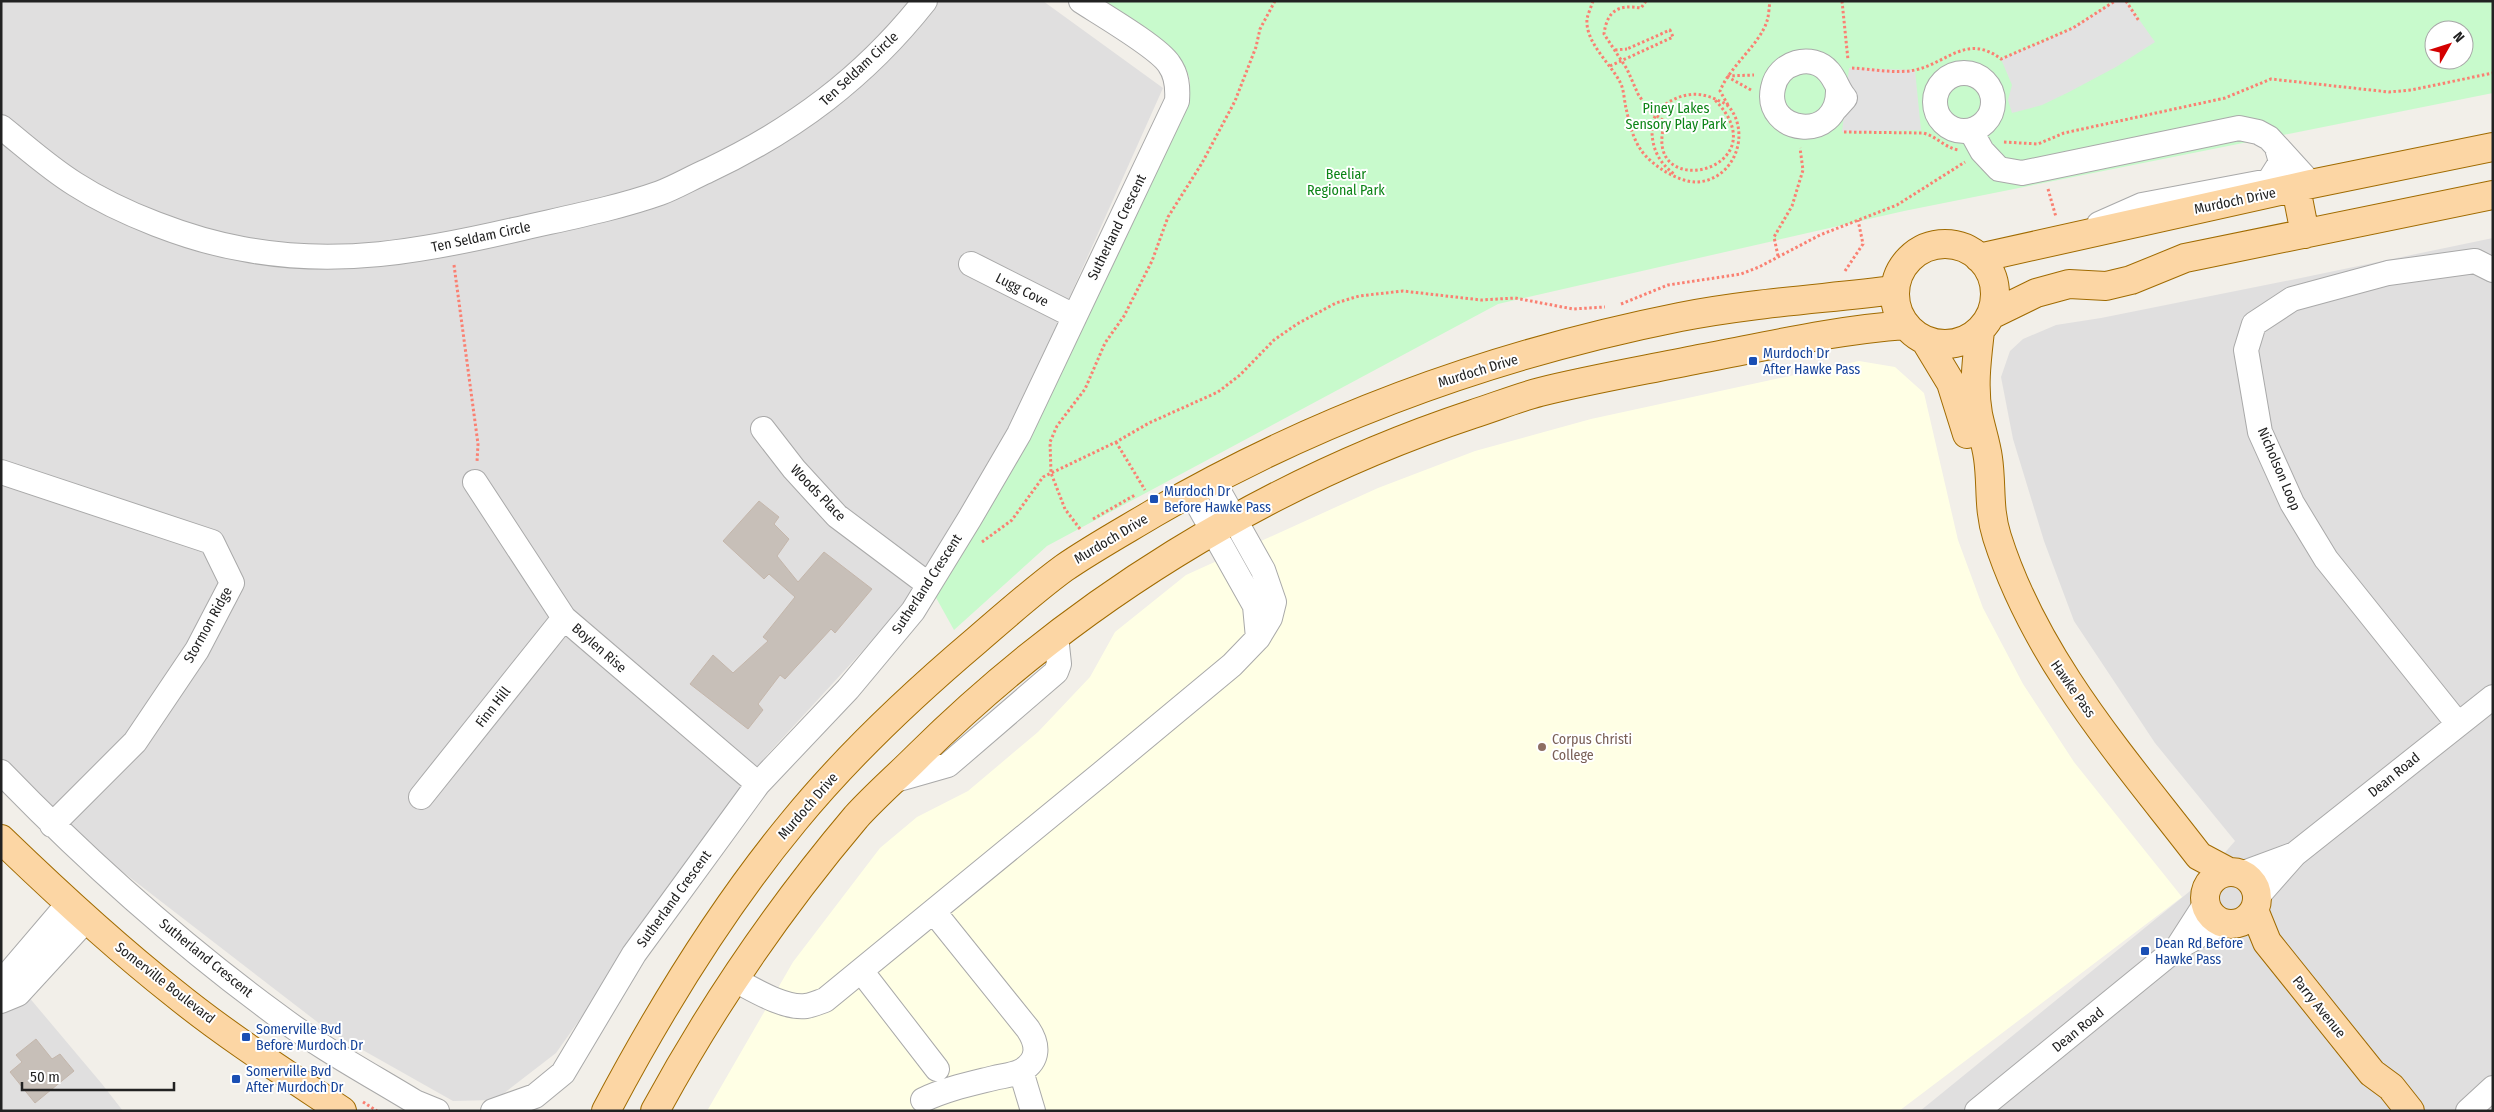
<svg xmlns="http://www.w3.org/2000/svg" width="2494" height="1112" font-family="'Fira Sans Condensed',sans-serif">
  <rect width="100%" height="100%" fill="#f2efe9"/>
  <path fill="#e0dfdf" d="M1,1H1043L1163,88L994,466L913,596L767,755L556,1053L495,1100L453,1101L329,1031L97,852L1,772Z
    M2493,238V1111H1920L2195,887L2235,841L2155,743L2074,621L2044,541L2013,439L2001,377L2010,351L2023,339L2056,325L2101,318L2296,279Z
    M1,964L102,1084L123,1111H1Z"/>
  <path fill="#ffffe5" d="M1859,361L1895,367L1924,393L1958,540L1983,608L2023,684L2074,762L2182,897L1899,1111H707L793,962L880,848L917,817L968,791L1038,732L1090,677L1115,632L1186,575L1378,488L1475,451L1591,419Z"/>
  <path fill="#c8facc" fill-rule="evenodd" d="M1098,1H2493V93L1904,211L1498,304L1047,546L954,630L934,594L1025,448L1081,319L1182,107C1185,100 1189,92 1190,85C1193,53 1121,17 1098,1ZM2434,30H2464V60H2434Z"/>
  <path fill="#e2e2e2" d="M2115,1H2126L2155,42L2116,67L2069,92L2042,105L2012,113L2008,100L2012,85L2001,59L2063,33Z
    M1849,68L1915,70L1921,130L1842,132Z"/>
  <path fill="#c7bfb8" stroke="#c4b6ab" d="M759,501L779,517L774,524L789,539L777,556L798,582L824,552L872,589L835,633L831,629L785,679L780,675L758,704L763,710L748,729L690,684L713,655L733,673L768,641L763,637L795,597L769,574L764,579L723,541Z
    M36,1039L52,1059L60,1054L74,1071L35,1103L10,1072L22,1062L16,1055Z"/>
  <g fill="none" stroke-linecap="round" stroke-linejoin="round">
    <g stroke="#a9a9a9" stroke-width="26">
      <path id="minor" d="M1935 102a29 29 0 1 1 58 0a29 29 0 1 1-58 0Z
        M1836,108L1845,98C1838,90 1836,80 1829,72C1812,52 1778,62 1773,88C1763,134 1839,144 1838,90
        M1,127C25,146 49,168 75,184C120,213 190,240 243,249C337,267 423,251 514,230C561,219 615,209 660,193C676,187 691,178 707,171C794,130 865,77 925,1
        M1971,131L1982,151L1999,169L2022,173L2239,128L2258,132L2269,138L2311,184
        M2099,224L2142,205L2269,181L2281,162L2277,148
        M971,264L1074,316
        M763,429L794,469L837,516L929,585
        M1,472L212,542L232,583L197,650L135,742L52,825
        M475,482L564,618L758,784
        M1191,492L1255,606L1258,638
        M2458,724L2326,559L2292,503L2260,432L2246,350L2254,324L2292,299L2388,273L2475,261L2493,270
        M1,772C86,860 178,942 277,1015C319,1047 369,1074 415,1102L437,1111
        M892,781L948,765L1056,672L1059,664L1056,636
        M421,797L564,618
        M2241,874L2295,854
        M2257,897L2295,854L2493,697
        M2179,945L2206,903
        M862,972L937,1069
        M733,979C753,989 784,1009 806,1006C813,1005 819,1002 825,1000L1102,773L1232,665L1258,638L1270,618L1274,602L1263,570L1213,481
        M1,987L4,979L68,904
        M1,1001L18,994L86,920
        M1021,1071L1033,1111
        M923,1100C946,1089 970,1084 994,1078C1002,1076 1014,1075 1021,1071C1040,1060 1038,1044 1028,1029L934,912
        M493,1111L535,1096L563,1073L634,954L758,784L848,689L913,611L970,518L1019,434L1177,101C1178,87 1177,75 1169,64C1158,47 1101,14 1081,1
        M1977,1111L2177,948L2223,922
        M2468,1111L2493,1088"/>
    </g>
    <g stroke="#a06b00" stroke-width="30">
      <path id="major" d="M2296,188L2305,234
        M1895 294a50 50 0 1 1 100 0a50 50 0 1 1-100 0Z
        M1979,258L2311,184L2493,147
        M1991,315L2036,293L2069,284L2106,286L2131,280L2185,258L2493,195
        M1980,331C1977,358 1973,386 1978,414C1981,429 1986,443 1988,458C1992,485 1988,509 1997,537C2036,660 2122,756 2199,856L2229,872
        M1925,340L1951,383L1967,434
        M1,839C57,893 113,945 174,993C227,1036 285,1073 342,1111
        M2205 898a26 26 0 1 1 52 0a26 26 0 1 1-52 0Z
        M2254,910L2267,942L2372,1073L2391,1087L2410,1111
        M606,1111C660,1009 721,909 794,821C848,755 912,695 977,640C1006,615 1034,590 1064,568C1093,548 1124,531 1154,513C1316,419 1495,354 1680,317C1751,303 1823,299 1895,290
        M655,1111C712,1006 779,908 856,817C875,796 897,777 917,757C1072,603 1265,483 1473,414C1495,407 1517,398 1540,392C1592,379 1646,370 1699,359C1768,346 1836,330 1906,325"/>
    </g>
    <path stroke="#fa8072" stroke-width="3" stroke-dasharray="2.5 2.5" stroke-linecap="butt" d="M1593,1C1591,7 1588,14 1587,19C1585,42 1610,63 1620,82C1624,89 1624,100 1626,108C1629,122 1633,139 1641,150C1651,165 1678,182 1696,182C1733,181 1751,136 1730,108C1727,104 1722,102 1717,100C1696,89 1675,95 1658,110
      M1646,1L1641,8C1618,4 1607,11 1604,34L1627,69L1638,94L1648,109L1665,122C1639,205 1783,170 1715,100
      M1842,1L1848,60
      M2126,1L2139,21
      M1615,50L1627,49
      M1852,68C1872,69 1896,74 1915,70C1947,63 1967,33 2001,59L2073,28L2115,1
      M1751,90L1726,76L1754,75
      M1728,105L1720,91C1730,66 1760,44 1767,21C1769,15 1769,7 1770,1
      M1652,123C1651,145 1656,160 1674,174
      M1844,132L1923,133C1936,136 1944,147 1958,150
      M2004,142L2038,144L2064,133L2225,98L2271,79L2389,92L2411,90L2493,73
      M2048,189L2056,217
      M1778,256L1774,237L1792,206L1803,170L1800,148
      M454,265L478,444L477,462
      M1845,271L1863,244L1858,220
      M1621,304L1668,285L1741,274L1759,267L1820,235L1897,205L1965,162
      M1116,442L1145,490
      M1093,519L1135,495
      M1080,529L1065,509L1051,473L1050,442L1057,426L1085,389L1105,343L1124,316L1152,261L1168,217L1202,163L1235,101L1256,47L1260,29L1275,1
      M982,542L1012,520L1043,477L1116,442L1149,423L1218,392L1240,375L1274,340L1297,324L1336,303L1359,296L1403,291L1481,300L1515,298L1573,309L1605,307
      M363,1102L377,1111"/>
    <use href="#minor" stroke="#fff" stroke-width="24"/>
    <use href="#major" stroke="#fcd6a4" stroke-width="28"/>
    <path stroke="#fa8072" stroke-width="3" stroke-dasharray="2.5 2.5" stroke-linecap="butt" d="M1610,66L1673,37L1670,30L1627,49
      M1652,123L1658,110"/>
  </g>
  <g fill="#1a4fb4" stroke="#fff" stroke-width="2">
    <rect x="1748" y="356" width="10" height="10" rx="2.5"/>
    <rect x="1149" y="494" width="10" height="10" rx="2.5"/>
    <rect x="2140" y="946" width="10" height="10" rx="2.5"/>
    <rect x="241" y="1032" width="10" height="10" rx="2.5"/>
    <rect x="231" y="1074" width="10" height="10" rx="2.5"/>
  </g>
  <circle fill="#8d6e63" stroke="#fff" stroke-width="2" cx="1542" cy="747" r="5"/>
  <g text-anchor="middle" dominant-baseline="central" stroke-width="4" stroke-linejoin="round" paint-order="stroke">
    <g font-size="14" fill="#222" stroke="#fff">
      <text transform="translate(859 69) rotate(-43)">Ten Seldam Circle</text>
      <text transform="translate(2235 201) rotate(-12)">Murdoch Drive</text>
      <text transform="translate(1117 227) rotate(-64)">Sutherland Crescent</text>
      <text transform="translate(481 237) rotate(-12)">Ten Seldam Circle</text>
      <text transform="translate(1022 290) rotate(27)">Lugg Cove</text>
      <text transform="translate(1478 371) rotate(-17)">Murdoch Drive</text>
      <text transform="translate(2279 469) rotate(67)">Nicholson Loop</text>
      <text transform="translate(818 493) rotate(46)">Woods Place</text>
      <text transform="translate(1111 539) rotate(-31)">Murdoch Drive</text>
      <text transform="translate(927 584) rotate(-57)">Sutherland Crescent</text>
      <text transform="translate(208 625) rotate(-61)">Stormon Ridge</text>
      <text transform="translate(599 648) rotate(41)">Boylen Rise</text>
      <text transform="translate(2073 689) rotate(55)">Hawke Pass</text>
      <text transform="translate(493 707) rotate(-52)">Finn Hill</text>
      <text transform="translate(2394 775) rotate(-39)">Dean Road</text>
      <text transform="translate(808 806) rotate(-49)">Murdoch Drive</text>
      <text transform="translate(674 899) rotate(-54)">Sutherland Crescent</text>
      <text transform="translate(206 958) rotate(39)">Sutherland Crescent</text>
      <text transform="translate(165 983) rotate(38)">Somerville Boulevard</text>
      <text transform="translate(2319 1007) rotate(51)">Parry Avenue</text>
      <text transform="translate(2078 1030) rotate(-39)">Dean Road</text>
    </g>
    <g font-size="14" fill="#0c8416" stroke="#fff">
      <text x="1676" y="108">Piney Lakes<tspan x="1676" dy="16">Sensory Play Park</tspan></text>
      <text x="1346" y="174">Beeliar<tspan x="1346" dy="16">Regional Park</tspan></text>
    </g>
    <g font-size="14" fill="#164399" stroke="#fff" text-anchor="start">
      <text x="1763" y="353">Murdoch Dr<tspan x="1763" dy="16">After Hawke Pass</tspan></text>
      <text x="1164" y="491">Murdoch Dr<tspan x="1164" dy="16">Before Hawke Pass</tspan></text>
      <text x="2155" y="943">Dean Rd Before<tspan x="2155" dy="16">Hawke Pass</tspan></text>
      <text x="256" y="1029">Somerville Bvd<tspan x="256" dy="16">Before Murdoch Dr</tspan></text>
      <text x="246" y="1071">Somerville Bvd<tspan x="246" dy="16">After Murdoch Dr</tspan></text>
    </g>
    <g font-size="14" fill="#785e54" stroke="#fff" text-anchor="start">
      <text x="1552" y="739">Corpus Christi<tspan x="1552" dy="16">College</tspan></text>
    </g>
  </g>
  <rect width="2494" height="1112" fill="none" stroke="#222222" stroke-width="5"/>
  <g transform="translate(2449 45) rotate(51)"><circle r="24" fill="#ffffff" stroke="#a7a7a7"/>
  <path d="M0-4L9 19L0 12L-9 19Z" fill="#d40000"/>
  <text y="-8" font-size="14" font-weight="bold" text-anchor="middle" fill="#222222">N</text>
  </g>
  <path d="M22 1082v8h152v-8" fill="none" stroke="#222222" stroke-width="2.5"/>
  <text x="30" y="1082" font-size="15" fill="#222222" stroke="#ffffff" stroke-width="4" paint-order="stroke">50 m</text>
</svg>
